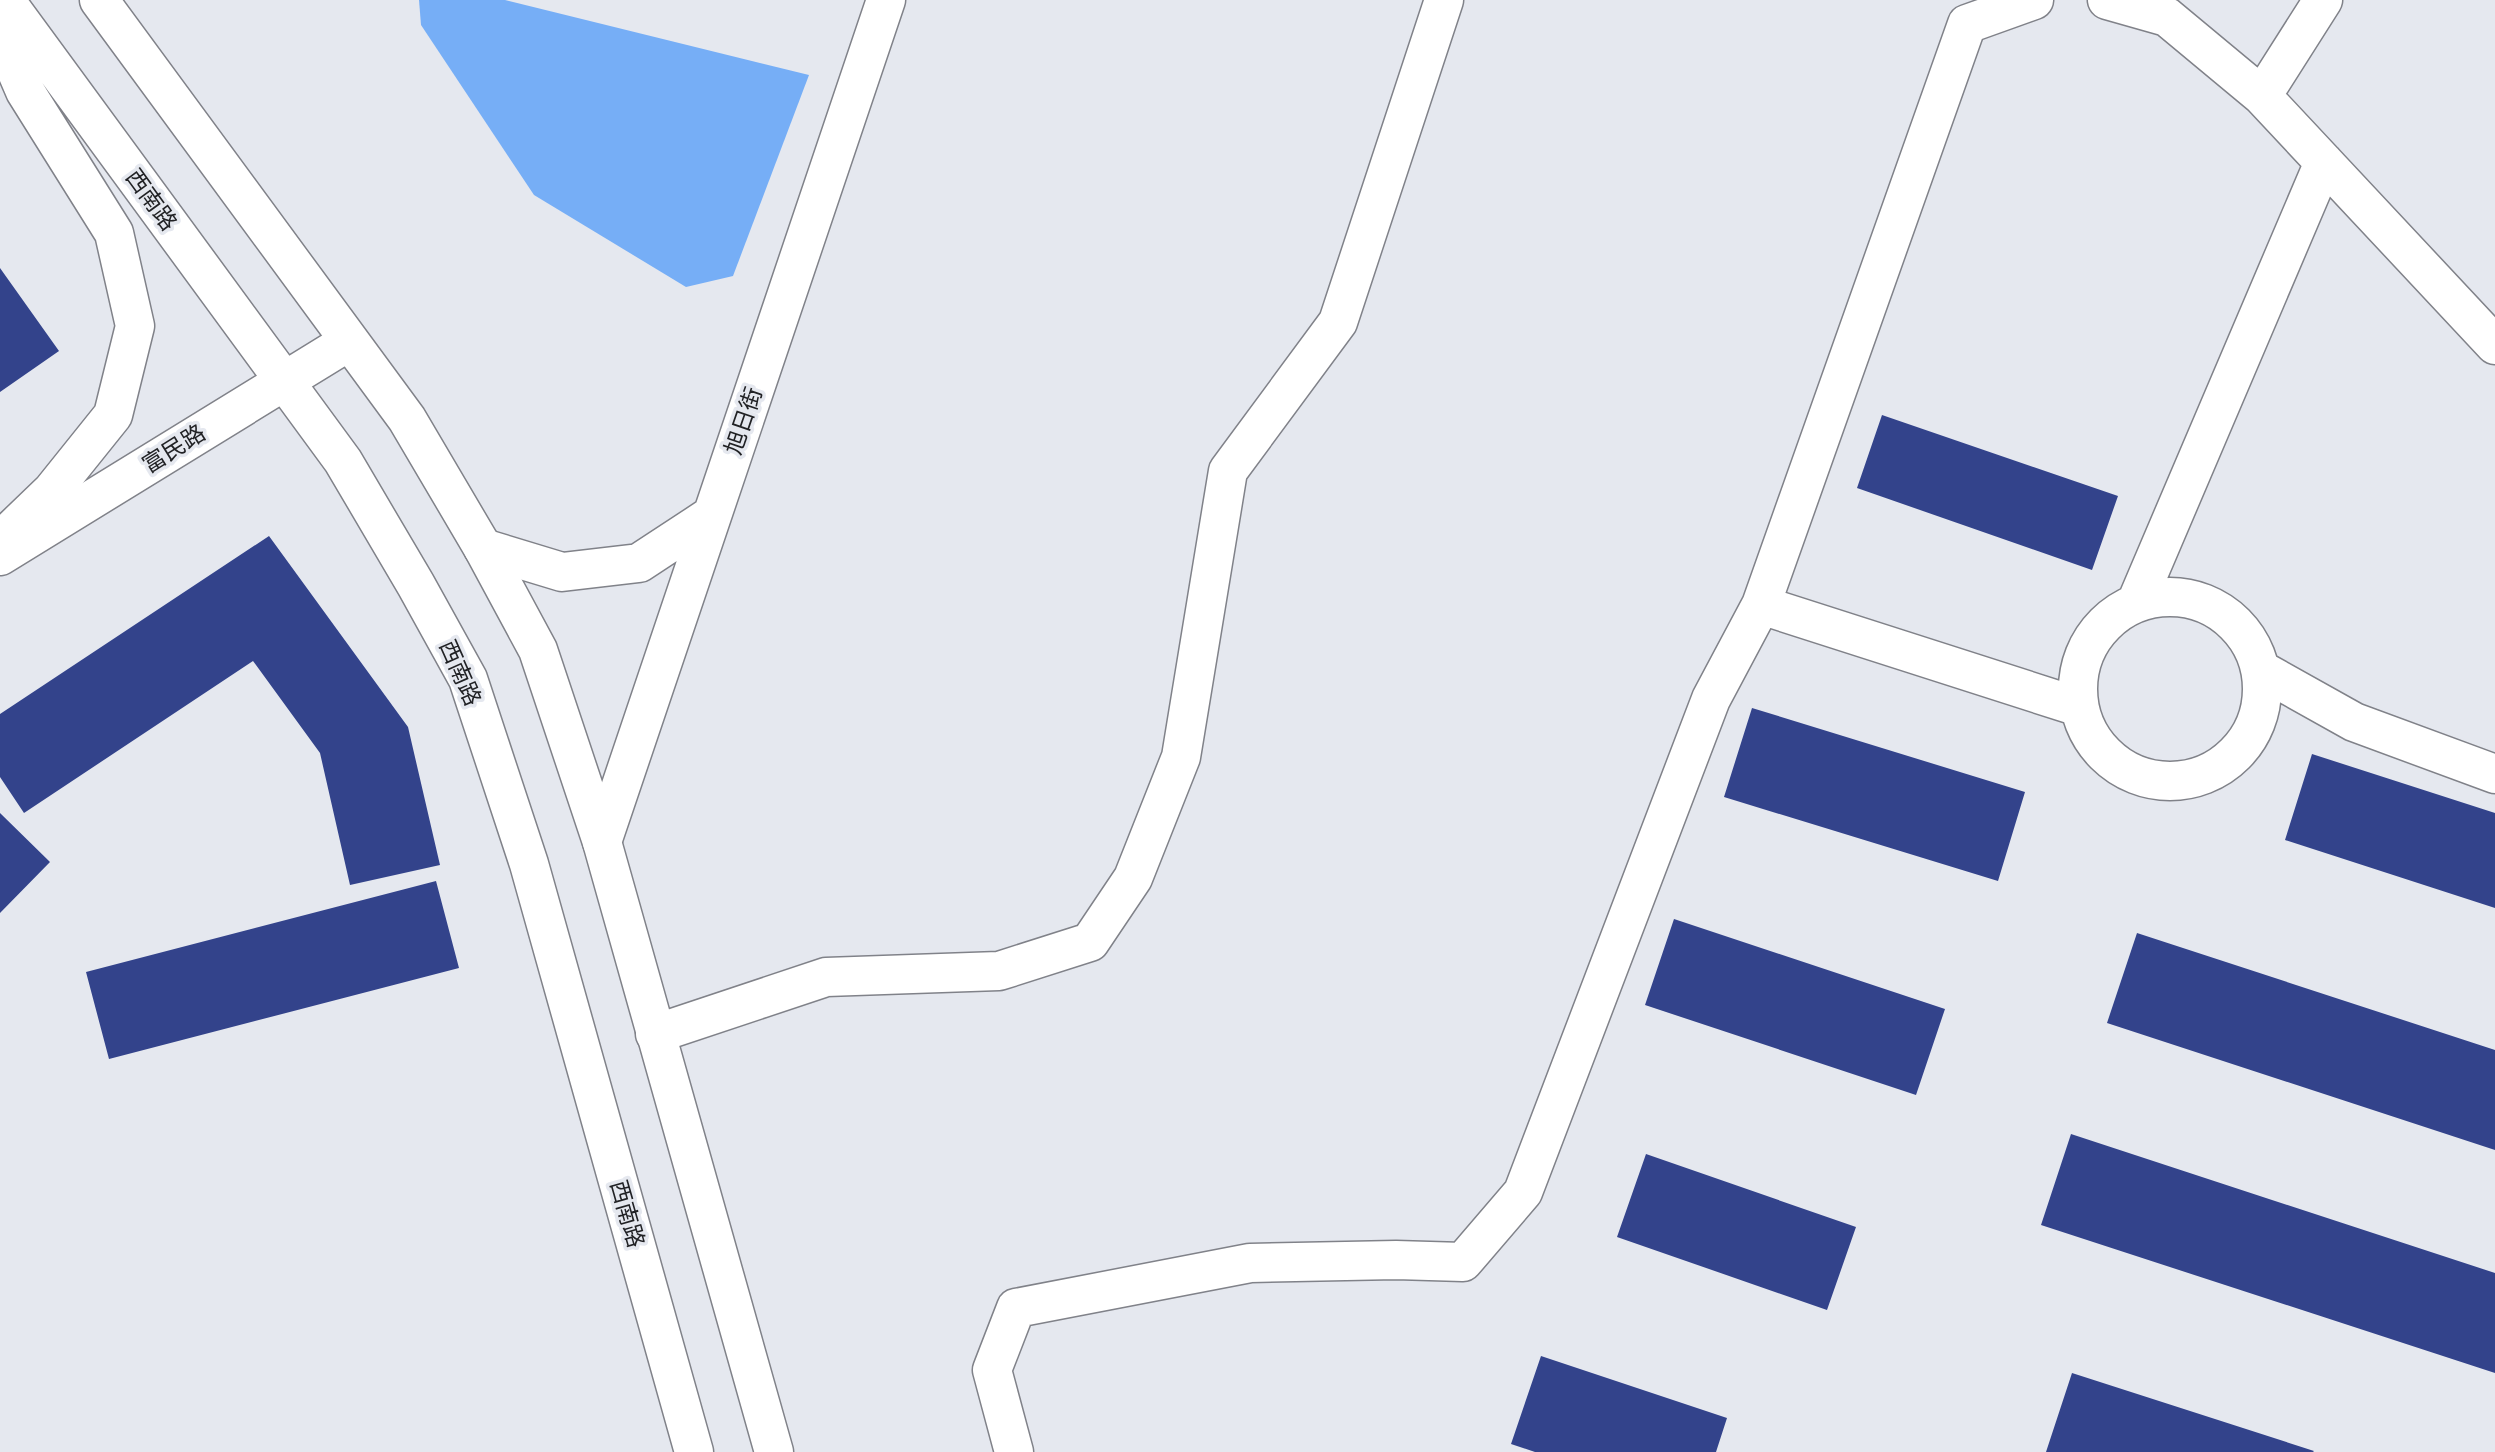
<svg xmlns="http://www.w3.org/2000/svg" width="2495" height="1452" font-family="'Times New Roman','Noto Sans SC',serif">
  <rect width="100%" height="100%" fill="#e5e8ef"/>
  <path fill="#76aef6" d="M419,0H505L809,75L733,276L686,287L534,195L421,25Z"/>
  <path fill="#33438b" d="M0,268L59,351L0,392Z
    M1882,415L2118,496L2092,570L1857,488Z
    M269,536L408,727L440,865L350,885L320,753L253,661L24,813L0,777V714Z
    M1752,708L2025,792L1998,881L1724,797Z
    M2312,754L2495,813V908L2285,840Z
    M0,813L50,862L0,913Z
    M436,881L459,968L109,1059L86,972Z
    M1674,919L1945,1009L1916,1095L1645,1005Z
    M2137,933L2495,1050V1150L2107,1023Z
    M2071,1134L2495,1273V1373L2041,1225Z
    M1646,1154L1856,1227L1827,1310L1617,1237Z
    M1541,1356L1727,1418L1716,1452H1535L1511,1444Z
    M2072,1373L2314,1451L2313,1452H2046Z"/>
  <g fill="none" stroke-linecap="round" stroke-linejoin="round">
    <g stroke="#808289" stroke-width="41">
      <path id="minor" d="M2107,0L2167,17L2262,96L2495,345
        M2262,96L2323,0
        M483,548L562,572L639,563L712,515
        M0,556L348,342
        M2078 689a92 92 0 1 1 184 0a92 92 0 1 1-184 0Z
        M2136,603L2324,162
        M1761,605L2079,707
        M2261,670L2354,722L2495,774
        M602,842L886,0
        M655,1034L826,977L999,971L1090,942L1133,878L1181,757L1228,471L1338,322L1444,0
        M1014,1452L992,1370L1016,1308L1250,1263L1396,1260L1463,1262L1523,1192L1711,699L1761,605L1967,24L2034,0"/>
    </g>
    <g stroke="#808289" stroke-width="41">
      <path id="major" d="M5,0L343,461L416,585L468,679L529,864L694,1452
        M99,0L407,419L483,548L538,650L602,842L774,1452
        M0,33L25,91L114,233L135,326L113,415L52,491L0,541"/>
    </g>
    <use href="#minor" stroke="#fff" stroke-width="38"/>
    <use href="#major" stroke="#fff" stroke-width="38"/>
  </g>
  <g text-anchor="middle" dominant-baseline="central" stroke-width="7" stroke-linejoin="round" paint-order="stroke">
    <g font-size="23" fill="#212225" stroke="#e5e8ef">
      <text transform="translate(151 200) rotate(54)">西南路</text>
      <text transform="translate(744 421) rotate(-71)">旭日街</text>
      <text transform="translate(174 449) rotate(-32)">富民路</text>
      <text transform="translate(460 673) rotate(66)">西南路</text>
      <text transform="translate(627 1214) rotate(74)">西南路</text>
    </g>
  </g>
</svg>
